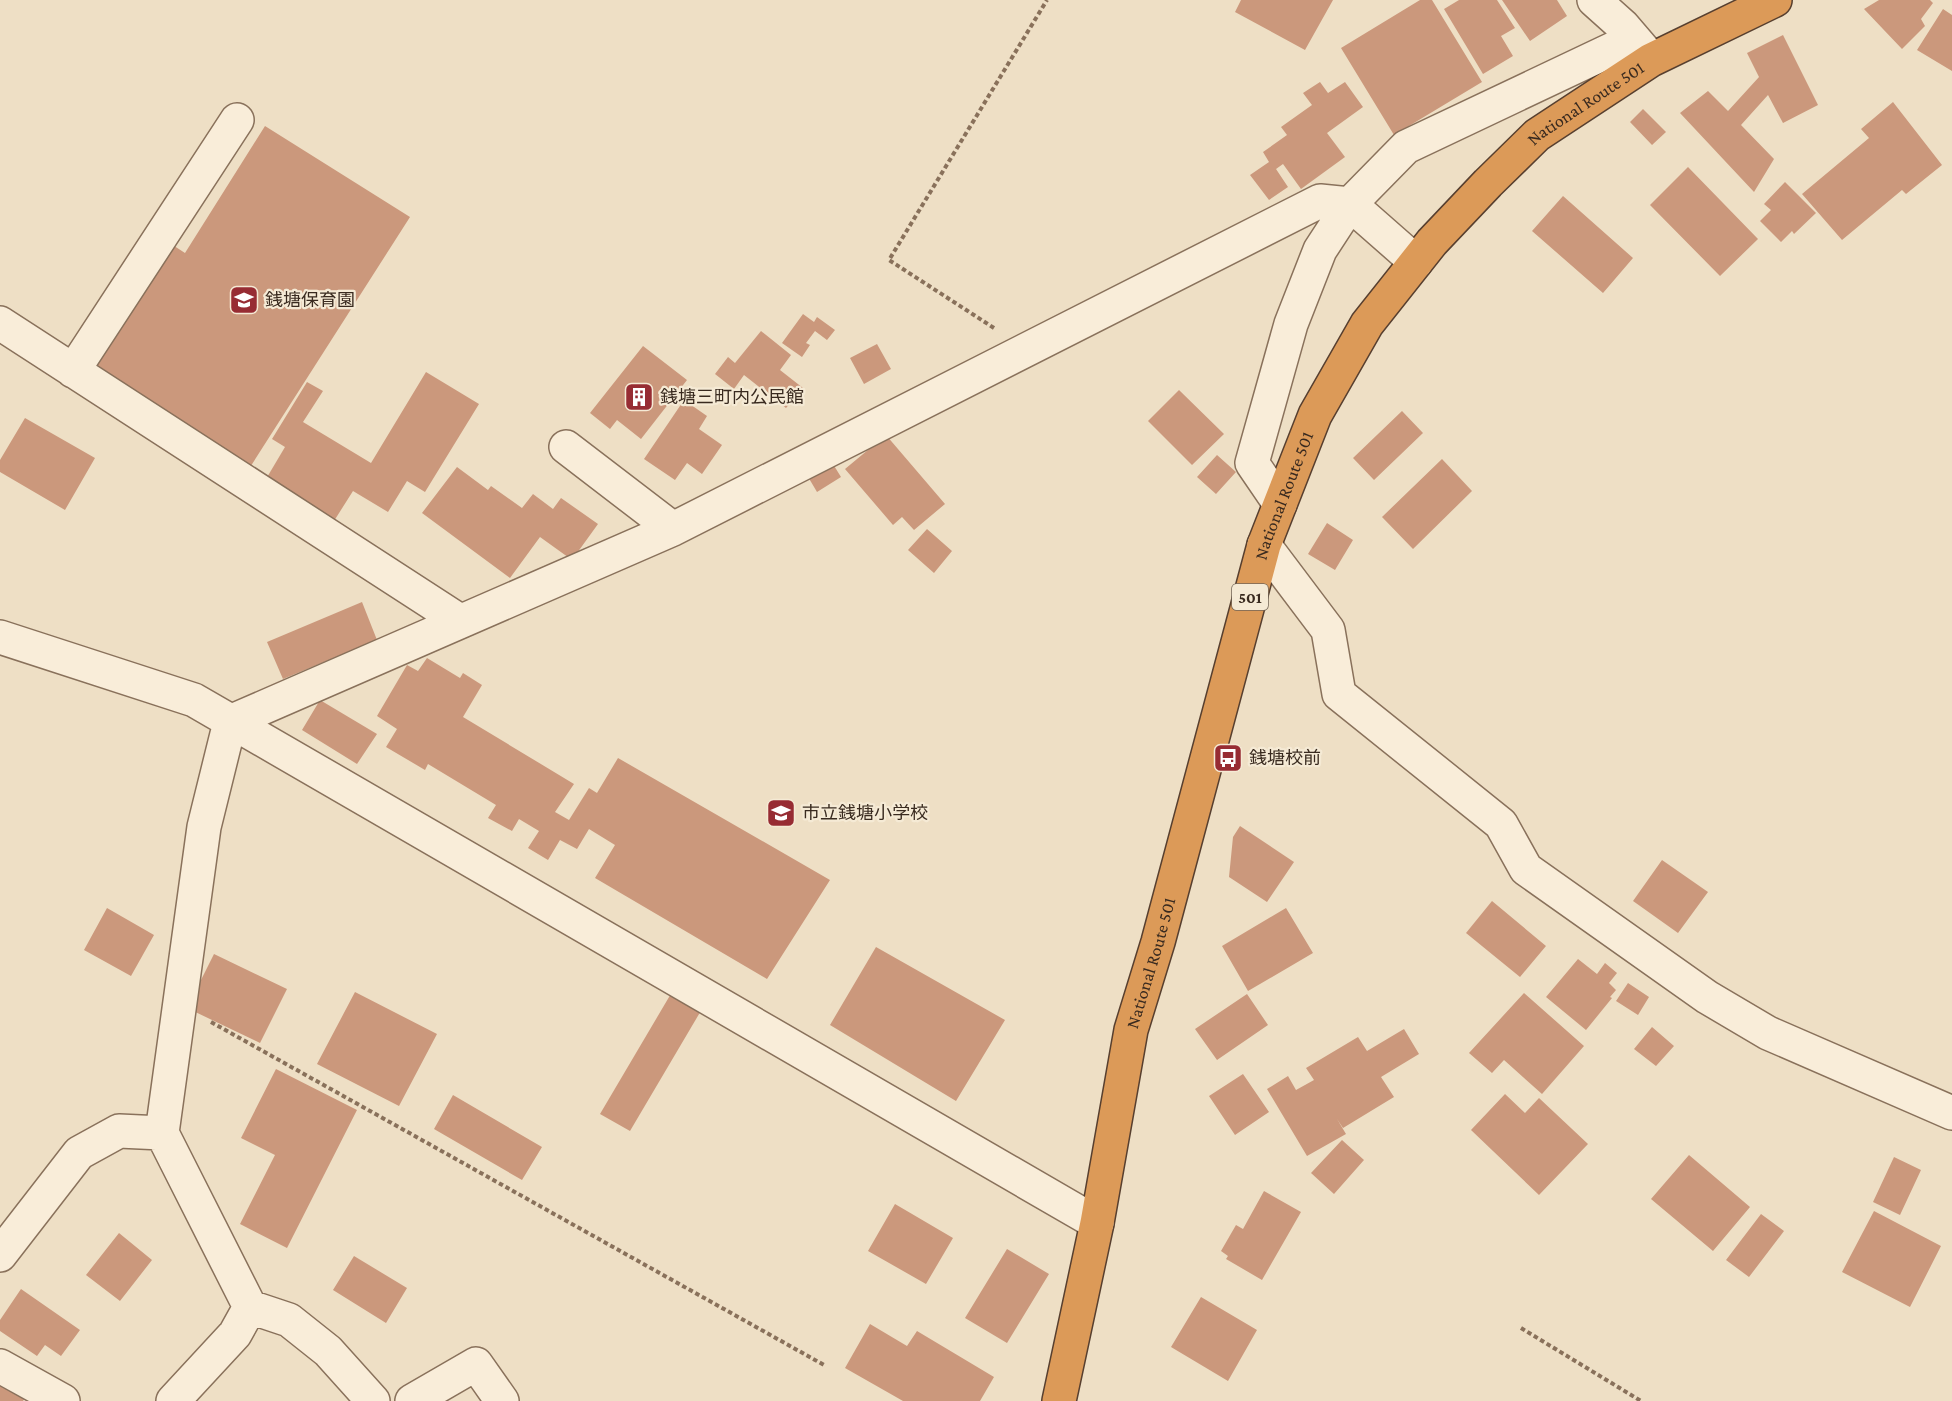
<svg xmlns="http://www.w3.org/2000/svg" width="1952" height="1401" font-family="'Crimson Pro','Noto Sans JP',serif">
  <rect width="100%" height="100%" fill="#eedfc5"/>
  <path fill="#cb987c" d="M1241,0H1333L1305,50L1235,12Z
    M1420,0H1432L1482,82L1394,135L1341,48Z
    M1459,0H1497L1515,28L1501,36L1513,56L1483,74L1444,9Z
    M1502,0H1557L1567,16L1530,41Z
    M1879,0H1930L1933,3L1921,19L1925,26L1902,49L1864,9Z
    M1943,9L1952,15V71L1917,50Z
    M1783,35L1818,105L1783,123L1768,95L1741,125L1774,159L1754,192L1680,113L1708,91L1728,111L1759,77L1747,53Z
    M1320,82L1328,93L1345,82L1363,107L1327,133L1345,157L1301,189L1283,164L1276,169L1288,187L1269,200L1250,175L1269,162L1263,152L1287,135L1281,127L1312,105L1303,93Z
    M1893,102L1942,165L1906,194L1902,190L1842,240L1802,194L1869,138L1861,129Z
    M1643,109L1666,132L1652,145L1630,122Z
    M265,126L410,217L247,472L87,370L168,242L185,253Z
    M1688,167L1758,239L1720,276L1650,205Z
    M1785,182L1816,213L1794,234L1792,231L1781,242L1760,221L1771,210L1764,204Z
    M1563,196L1633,258L1603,293L1532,231Z
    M803,314L814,322L817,317L835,330L827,340L815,331L806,343L810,345L802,357L782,343Z
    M761,331L791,355L780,370L803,388L786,408L744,375L734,389L715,374L728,357L735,363Z
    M877,344L891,369L864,384L850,358Z
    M643,346L687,380L641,439L617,420L610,429L590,413Z
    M426,372L479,404L425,492L407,481L388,512L353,491L334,521L266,479L285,447L272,439L307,382L323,391L303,422L371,463Z
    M1179,390L1224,434L1192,465L1148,421Z
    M684,400L707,416L699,429L722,445L702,474L687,463L675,480L644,459Z
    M1402,411L1423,433L1374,480L1353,458Z
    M25,418L95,458L65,510L0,472V460Z
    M886,435L945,504L914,530L902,517L893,525L845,469Z
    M1217,455L1236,472L1216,494L1197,477Z
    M828,456L841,477L817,492L804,470Z
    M1442,459L1472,491L1413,549L1382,517Z
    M457,467L488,490L491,486L522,508L533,494L553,509L561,498L598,524L572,560L540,537L510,578L422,513Z
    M1327,523L1353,540L1335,570L1308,554Z
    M927,529L952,551L934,573L908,550Z
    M362,602L377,640L283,679L267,642Z
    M427,658L460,678L463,673L482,685L463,717L574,784L555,812L569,820L589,788L597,793L618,758L830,880L767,979L595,878L615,845L589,829L577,849L560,840L548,860L528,848L539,831L519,819L512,831L488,818L496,805L428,764L425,770L386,747L397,729L377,716L407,665L418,671Z
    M320,700L377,734L357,764L302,730Z
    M1240,826L1294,862L1267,902L1229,877L1233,837Z
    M1662,860L1708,892L1678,933L1633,901Z
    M1492,901L1546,946L1520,977L1466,933Z
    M107,908L154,935L131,976L84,950Z
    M1286,908L1313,953L1248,991L1222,946Z
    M876,947L1005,1020L956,1101L830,1025Z
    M214,954L287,989L260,1043L187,1008Z
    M1578,959L1597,974L1605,963L1617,973L1609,983L1616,990L1610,997L1612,998L1586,1030L1546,997Z
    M1628,983L1649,997L1638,1015L1616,1001Z
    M355,992L437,1034L399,1106L317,1064Z
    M672,992L702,1009L630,1131L600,1114Z
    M1524,993L1584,1046L1542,1094L1504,1060L1492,1073L1469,1053Z
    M1247,994L1268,1025L1217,1060L1195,1029Z
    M1652,1027L1674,1046L1656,1066L1634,1049Z
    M1404,1029L1419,1054L1381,1077L1394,1097L1343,1128L1337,1119L1346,1134L1307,1156L1267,1089L1288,1076L1296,1090L1314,1080L1306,1068L1358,1037L1367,1051Z
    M276,1069L357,1110L287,1248L240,1224L275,1155L241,1138Z
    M1243,1074L1269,1112L1235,1135L1209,1096Z
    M1505,1094L1525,1113L1539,1098L1588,1144L1539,1195L1471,1130Z
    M453,1095L542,1147L522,1180L434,1129Z
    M1342,1140L1364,1160L1334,1194L1311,1173Z
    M1689,1155L1750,1207L1713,1251L1651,1199Z
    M1894,1157L1921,1170L1900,1215L1873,1202Z
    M1264,1191L1301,1212L1262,1280L1226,1259L1228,1256L1221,1251L1236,1225L1243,1229Z
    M895,1204L953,1238L926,1284L868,1251Z
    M1874,1211L1941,1246L1910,1307L1842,1272Z
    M1761,1214L1784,1231L1749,1277L1726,1260Z
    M119,1233L152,1260L120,1301L86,1275Z
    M1007,1249L1049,1274L1007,1343L965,1318Z
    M354,1256L407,1288L386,1323L333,1290Z
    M21,1289L80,1330L61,1356L45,1345L37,1356L0,1331V1320Z
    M1201,1297L1257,1330L1228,1381L1171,1347Z
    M870,1324L907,1346L917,1331L994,1377L980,1401H903L845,1368Z
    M0,1376L27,1395L23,1401H0Z"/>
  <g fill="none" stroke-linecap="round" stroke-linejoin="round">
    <g stroke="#89715b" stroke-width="36">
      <path id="minor" d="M1594,0L1623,26L1647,54
        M0,323L460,621
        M73,371L237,120
        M566,447L673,529
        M1280,504L1252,463L1291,324L1320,250L1350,204L1406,147L1634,39
        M1264,545L1328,630L1339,694L1501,824L1526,869L1707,997L1768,1033L1952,1113
        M0,637L194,700L1097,1223
        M230,722L673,529L1320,201L1350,204L1416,262
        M0,1255L79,1153L119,1131L162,1133
        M250,1307L289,1320L328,1351L373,1401
        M0,1366L63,1401
        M173,1401L235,1334L250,1307L162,1133L204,827L230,722
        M412,1401L476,1364L502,1401"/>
    </g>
    <g stroke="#573f2f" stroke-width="36">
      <g id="highway">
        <path id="s1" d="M1059,1401L1097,1223L1131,1030L1158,942L1264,545L1315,415L1367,324L1432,242L1488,183L1537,135L1651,60L1775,0"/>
      </g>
    </g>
    <path stroke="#89715b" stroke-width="4" stroke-dasharray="4.5 3" stroke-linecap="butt" d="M994,328L889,260L1047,0
      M211,1022L824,1365
      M1521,1328L1641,1401"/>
    <use href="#minor" stroke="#f9edd9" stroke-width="33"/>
    <use href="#highway" stroke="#dc9a58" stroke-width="33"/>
  </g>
  <defs>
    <g id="school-square" transform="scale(1.5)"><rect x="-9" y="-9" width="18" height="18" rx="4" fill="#972c33" stroke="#f5ead5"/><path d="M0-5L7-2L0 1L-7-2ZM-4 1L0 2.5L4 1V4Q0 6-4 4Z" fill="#fff"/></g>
    <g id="building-square" transform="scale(1.5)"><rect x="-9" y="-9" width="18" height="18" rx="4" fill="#972c33" stroke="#f5ead5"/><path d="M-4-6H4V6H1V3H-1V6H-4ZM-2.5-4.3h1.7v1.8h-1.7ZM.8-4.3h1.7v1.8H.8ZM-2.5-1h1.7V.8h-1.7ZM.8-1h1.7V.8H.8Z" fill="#fff"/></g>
    <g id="bus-square" transform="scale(1.5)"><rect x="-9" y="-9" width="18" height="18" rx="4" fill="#972c33" stroke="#f5ead5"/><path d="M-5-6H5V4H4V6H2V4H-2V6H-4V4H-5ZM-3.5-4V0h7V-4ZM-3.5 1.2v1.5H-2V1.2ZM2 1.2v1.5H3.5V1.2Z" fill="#fff"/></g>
  </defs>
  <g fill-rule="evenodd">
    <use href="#school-square" x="244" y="300"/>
    <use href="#building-square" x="639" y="397"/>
    <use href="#bus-square" x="1228" y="758"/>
    <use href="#school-square" x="781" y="813"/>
  </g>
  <g text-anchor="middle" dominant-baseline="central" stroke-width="4.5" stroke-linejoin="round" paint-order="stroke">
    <rect fill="#f5ead5" stroke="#716456" stroke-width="1.5" x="1232" y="584" width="36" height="26" rx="4.5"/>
    <g font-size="16" font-weight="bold" fill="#392a1f">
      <text x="1250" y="597">501</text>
    </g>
    <g font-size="18" fill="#392a1f" stroke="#f5ead5">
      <text stroke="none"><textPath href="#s1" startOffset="1438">National Route 501</textPath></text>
      <text stroke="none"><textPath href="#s1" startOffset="934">National Route 501</textPath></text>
      <text stroke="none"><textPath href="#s1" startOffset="448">National Route 501</textPath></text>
    </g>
    <g font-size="18" fill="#392a1f" stroke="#f5ead5" text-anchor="start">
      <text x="265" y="300">銭塘保育園</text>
      <text x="660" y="397">銭塘三町内公民館</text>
      <text x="1249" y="758">銭塘校前</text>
      <text x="802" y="813">市立銭塘小学校</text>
    </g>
  </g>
</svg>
